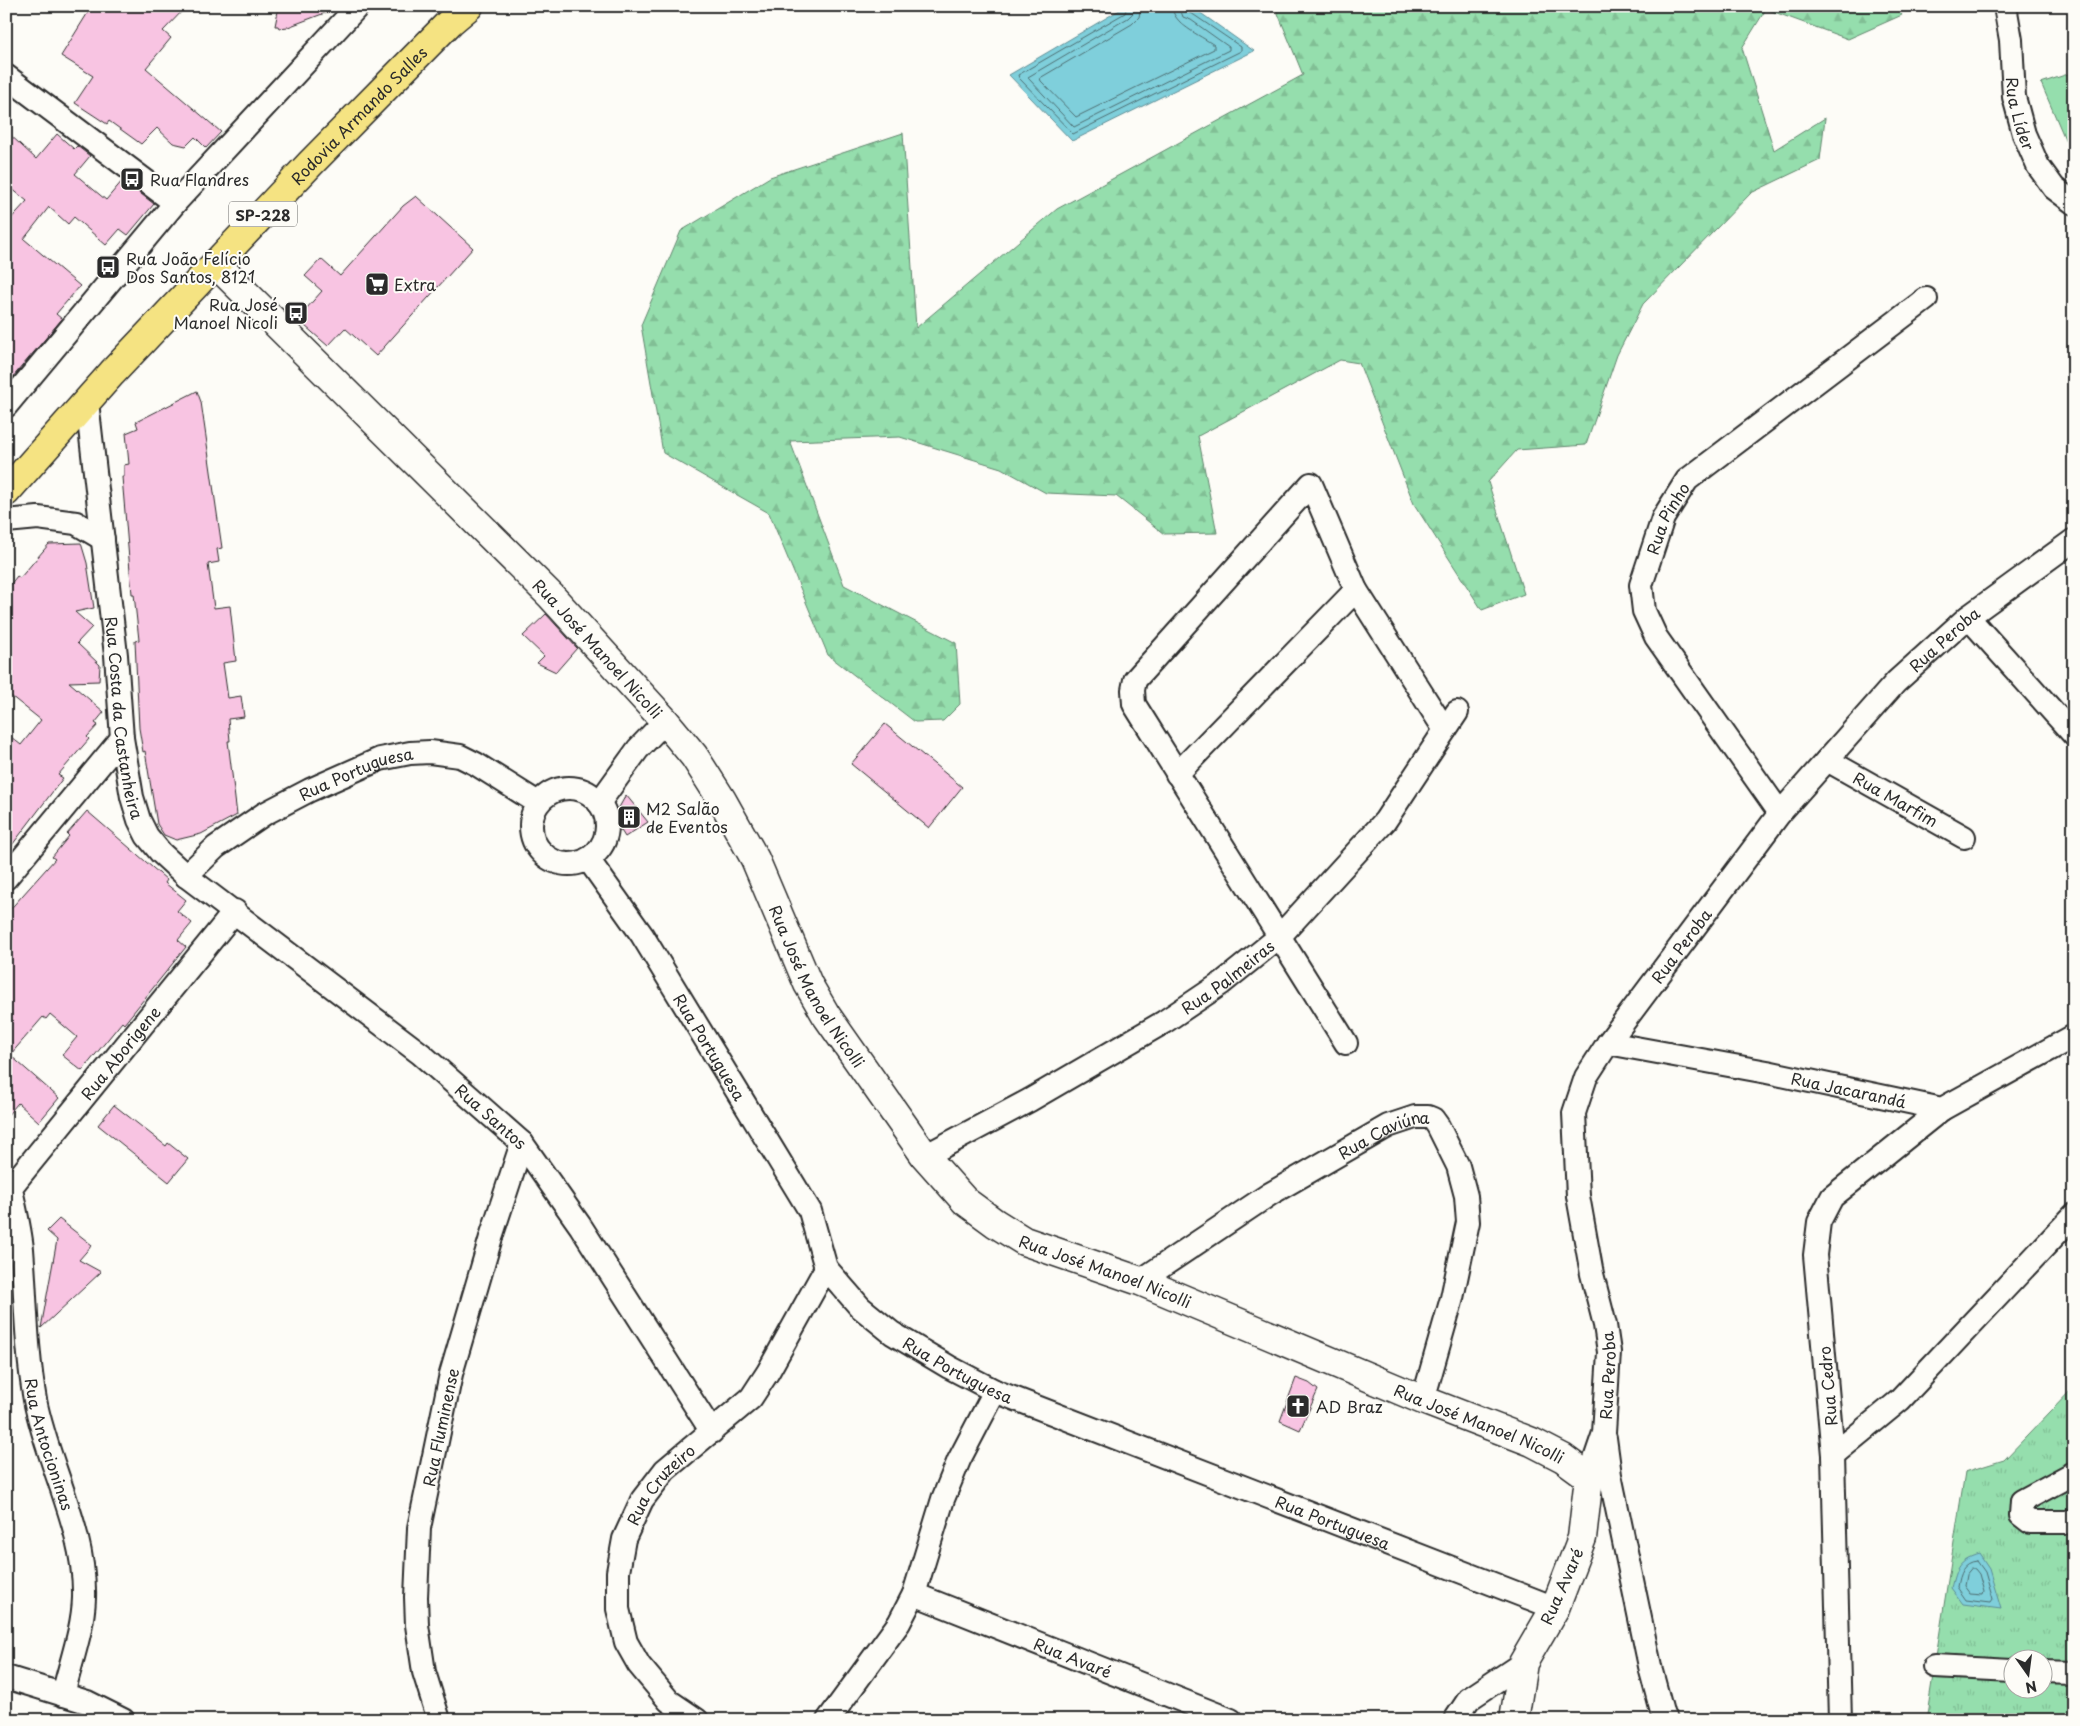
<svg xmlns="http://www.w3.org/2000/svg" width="2080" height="1726" font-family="'Playpen Sans',sans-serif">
  <defs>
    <pattern id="grass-tufts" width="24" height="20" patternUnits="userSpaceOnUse" patternTransform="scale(1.25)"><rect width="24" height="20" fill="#95dead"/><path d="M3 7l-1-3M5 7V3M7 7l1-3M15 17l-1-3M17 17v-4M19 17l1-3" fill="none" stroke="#81bf95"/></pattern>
    <pattern id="forest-firs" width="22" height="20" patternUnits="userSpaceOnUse" patternTransform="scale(1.25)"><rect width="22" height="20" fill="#95dead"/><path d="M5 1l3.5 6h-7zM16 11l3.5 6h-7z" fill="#81bf95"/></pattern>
  </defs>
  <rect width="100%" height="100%" fill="#fdfcf7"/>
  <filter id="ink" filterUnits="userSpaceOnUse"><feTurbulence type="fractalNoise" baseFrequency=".02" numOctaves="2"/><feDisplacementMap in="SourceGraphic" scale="10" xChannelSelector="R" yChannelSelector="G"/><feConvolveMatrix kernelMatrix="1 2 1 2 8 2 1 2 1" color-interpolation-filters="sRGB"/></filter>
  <g filter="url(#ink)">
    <path fill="url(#grass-tufts)" stroke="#60846c" fill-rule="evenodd" d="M2074,1387V1720H1926L1965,1472L2004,1460ZM2012,1658H2042V1688H2012Z"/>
    <path fill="url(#forest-firs)" stroke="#60846c" d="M1275,6H1895L1902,15L1848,39L1766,9L1742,48L1774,150L1825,118L1820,160L1751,193L1643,304L1617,355L1586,445L1517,450L1488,482L1524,594L1482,610L1414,504L1359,363L1340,360L1198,436L1217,533L1164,534L1116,496L1046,493L1001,468L900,437L790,441L844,585L956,643L960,704L943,721L915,722L828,655L769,513L663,453L641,325L681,231L770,177L903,133L916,328L1057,209L1303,75Z"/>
    <path fill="#95dead" stroke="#60846c" d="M2074,72V160L2041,83Z"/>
    <path fill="#7fcfdb" stroke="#5d8d95" d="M1139,6H1178L1195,9L1254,51L1072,141L1009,75L1123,8Z
      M1979,1554L1989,1569L2001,1609L1963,1604L1951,1588C1956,1568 1958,1560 1979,1554Z"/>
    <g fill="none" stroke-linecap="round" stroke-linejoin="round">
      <path stroke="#4d6d71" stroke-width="1" d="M1127,6L1125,13L1018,75L1019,78L1073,134L1241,51V47L1194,15L1187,12L1185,6
        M1134,6L1133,13L1128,18L1028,77L1029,79L1074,127L1229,50V47L1191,20L1183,17L1179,6
        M1141,6L1139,17L1132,24L1040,78L1041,81L1076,117L1214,49V45C1200,35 1172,24 1172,6
        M1977,1561L1985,1572L1993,1600L1991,1603L1966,1600L1957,1587C1959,1574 1963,1562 1977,1561Z
        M1972,1568L1975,1569L1979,1574L1984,1592L1983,1595L1970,1594L1964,1586L1966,1575Z"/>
    </g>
    <path fill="#f8c4e2" stroke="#2b2b2b" d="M92,6H187L163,31L171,38L146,68L221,132L206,148L195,137L186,146L173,143L157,128L141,144L109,121L107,124L75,103L93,76L61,56Z
      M279,6H338V8L288,27L279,28L278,26H275Z
      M6,131L36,159L57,134L74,149L77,146L90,156L75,174L106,200L123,180L154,204L128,235L120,229L106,245L74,217L68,224L49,207L24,239L80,286L56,314L62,319L6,385V224L27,201L6,184Z
      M416,196L473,248L376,356L345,328L328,346L297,319L322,291L305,276L321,259L340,276L403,206Z
      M197,391L201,402L222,548L217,549L219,562L208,564L214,608L230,606L236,661L223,663L228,698L241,696L244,717L228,719L230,741H228L237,815L201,834L176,840L164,835L157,824L145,751L143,752L139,728L135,641L139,640L134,594H132L122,477H124V465L129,464L126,433L138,428L136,422Z
      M81,543L87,563L94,608L75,612L92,627L77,643L100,665L99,681L69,682L104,712L95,723L98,725L87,737L89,739L58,775L63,778L6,853V733L21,745L41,720L6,692V590L17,576L20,578L49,544Z
      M546,614L577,648L556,672L537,663L544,656L523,636Z
      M885,724L962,787L929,828L851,764Z
      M626,795L648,822L625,837L615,821L616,813Z
      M87,811L167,880L165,883L186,900L177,911L192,923L178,940L186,947L124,1024L122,1022L82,1071L62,1055L77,1037L50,1014L46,1019L43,1017L10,1055L59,1098L39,1122L18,1103L6,1117V914L55,859L52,857L69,836L67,834Z
      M114,1105L166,1146L168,1143L188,1159L169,1182L98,1125Z
      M59,1219L92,1245L79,1260L101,1272L41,1328L57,1240L47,1231Z
      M1296,1378L1309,1383L1318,1390L1300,1430L1280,1421Z"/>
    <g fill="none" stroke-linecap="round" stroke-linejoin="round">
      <g stroke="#2b2b2b" stroke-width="26">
        <g id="minor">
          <path id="s1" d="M2005,6L2011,40L2014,97L2024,134L2038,166L2054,188L2074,203"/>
          <path d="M6,76L175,203"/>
          <path id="s2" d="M87,402L116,655L122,738L132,797L139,820L147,836L161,853L186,876L421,1054L522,1143L581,1227L712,1432"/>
          <path d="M6,406L175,203L358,6"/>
          <path d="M6,521L38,518L76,523L103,539"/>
          <path d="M1968,617L2074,735"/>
          <path id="s3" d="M1827,760L1964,837"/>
          <path d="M1177,774L1356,590"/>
          <circle cx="569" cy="826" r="38"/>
          <path d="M599,803L638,749L665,721"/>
          <path id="s4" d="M1780,813L1656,637L1644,611L1641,585L1663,518L1687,480L1926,299"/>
          <path id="s5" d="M588,859L642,935L810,1211L826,1268L860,1307L892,1333L949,1367L995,1391L1555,1608"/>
          <path id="s6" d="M186,876L216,847L264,814L310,790L380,759L410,753L430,752L460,756L476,764L538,803"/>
          <path d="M6,878L122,738"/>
          <path d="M1346,1043L1134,704L1133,690L1135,680L1311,484L1356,590L1445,730"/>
          <path id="s7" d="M1608,1043L1767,1072L1942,1109L2074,1036"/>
          <path id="s8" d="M925,1156L1030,1100L1164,1022L1222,983L1279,937L1385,821L1457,712"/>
          <path id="s9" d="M11,1189C15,1209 20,1229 22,1249C26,1299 26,1350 35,1400C48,1466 86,1530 84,1598C83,1630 70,1664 63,1695"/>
          <path id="s10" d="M6,1193L235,911"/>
          <path id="s11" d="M1140,1281L1270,1194L1388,1126L1415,1117H1428L1433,1119L1438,1126L1458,1166L1466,1196L1468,1222L1452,1298L1423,1400"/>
          <path d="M1605,1438L1610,1475L1651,1671L1663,1716L1666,1720"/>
          <path d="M1833,1455L1900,1400L2074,1215"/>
          <path d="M2074,1473L2022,1501L2021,1515L2030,1522H2074"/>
          <path id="s12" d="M1589,1477L1604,1433L1609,1352L1605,1325L1592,1274L1578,1196L1574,1113L1586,1077L1608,1043L1780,813L1896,682L1968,617L2074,540"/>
          <path id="s13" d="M914,1594L1231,1720"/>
          <path d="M1934,1666L2012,1670"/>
          <path d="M2042,1672L2074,1673"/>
          <path d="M6,1677L87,1702L123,1720"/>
          <path id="s14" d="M439,1720L424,1672L417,1625L416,1597L419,1528L451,1374L492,1234L522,1143"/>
          <path id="s15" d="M697,1720L669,1701L639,1665L626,1642L618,1609V1572L624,1539L642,1500L665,1470L751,1398L768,1372L826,1268"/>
          <path d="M828,1720L899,1623L914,1594L943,1499L959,1460L995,1391"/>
          <path d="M1455,1720L1469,1699L1523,1663"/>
          <path d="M1840,1720L1833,1455L1815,1255L1819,1222L1832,1197L1942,1109"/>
        </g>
      </g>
      <g stroke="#2b2b2b" stroke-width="31">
        <g id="secondary">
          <path id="s16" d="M216,264L551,596L665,721L694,756L722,800L755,859L808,984L826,1015L925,1156L965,1201L995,1223L1024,1241L1140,1281L1423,1400L1532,1442L1563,1458L1589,1477L1582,1538L1555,1608L1523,1663L1514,1720"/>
        </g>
      </g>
      <g stroke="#2b2b2b" stroke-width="31">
        <g id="primary">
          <path id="s17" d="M6,492L112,373L310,164L450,22L469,6"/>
        </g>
      </g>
      <use href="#minor" stroke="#fdfcf7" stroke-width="22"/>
      <use href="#secondary" stroke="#fdfcf7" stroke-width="28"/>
      <use href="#primary" stroke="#f5e382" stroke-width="28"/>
    </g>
  </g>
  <defs>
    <g id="bus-square" transform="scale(1.25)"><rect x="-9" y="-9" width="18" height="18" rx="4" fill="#2b2b2b" stroke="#fdfcf7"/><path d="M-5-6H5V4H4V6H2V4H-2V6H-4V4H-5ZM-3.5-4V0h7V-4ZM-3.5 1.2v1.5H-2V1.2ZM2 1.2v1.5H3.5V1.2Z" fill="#fff"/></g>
    <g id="supermarket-square" transform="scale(1.25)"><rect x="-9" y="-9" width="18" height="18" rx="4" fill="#2b2b2b" stroke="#fdfcf7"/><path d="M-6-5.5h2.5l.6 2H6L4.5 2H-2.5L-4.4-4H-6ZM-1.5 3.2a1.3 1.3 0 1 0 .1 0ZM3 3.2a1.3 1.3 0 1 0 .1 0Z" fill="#fff"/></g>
    <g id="building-square" transform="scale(1.25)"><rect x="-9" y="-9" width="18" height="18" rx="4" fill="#2b2b2b" stroke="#fdfcf7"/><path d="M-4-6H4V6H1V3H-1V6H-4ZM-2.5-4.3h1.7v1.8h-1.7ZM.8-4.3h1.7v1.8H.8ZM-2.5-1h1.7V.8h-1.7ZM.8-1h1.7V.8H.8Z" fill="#fff"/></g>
    <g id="church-square" transform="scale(1.25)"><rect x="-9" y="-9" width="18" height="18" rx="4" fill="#2b2b2b" stroke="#fdfcf7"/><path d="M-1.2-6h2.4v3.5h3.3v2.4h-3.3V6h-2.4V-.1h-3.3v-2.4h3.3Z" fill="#fff"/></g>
  </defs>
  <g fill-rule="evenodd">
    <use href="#bus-square" x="132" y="179"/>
    <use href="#bus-square" x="108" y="267"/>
    <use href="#supermarket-square" x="377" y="284"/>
    <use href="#bus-square" x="296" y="313"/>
    <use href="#building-square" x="629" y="817"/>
    <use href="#church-square" x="1298" y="1406"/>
  </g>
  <g text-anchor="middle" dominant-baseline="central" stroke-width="4" stroke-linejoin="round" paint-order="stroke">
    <rect fill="#fdfcf7" stroke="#6a6a68" stroke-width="1" x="229" y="201.5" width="68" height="25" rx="4"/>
    <g font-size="15" font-weight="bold" fill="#2b2b2b">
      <text x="263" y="214">SP-228</text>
    </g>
    <g font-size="16" fill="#2b2b2b" stroke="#fdfcf7">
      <text stroke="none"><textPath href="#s1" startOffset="109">Rua Líder</textPath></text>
      <text stroke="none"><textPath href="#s17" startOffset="516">Rodovia Armando Salles</textPath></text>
      <text stroke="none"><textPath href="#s4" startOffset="342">Rua Pinho</textPath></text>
      <text stroke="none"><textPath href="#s12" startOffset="975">Rua Peroba</textPath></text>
      <text stroke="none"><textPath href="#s16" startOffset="542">Rua José Manoel Nicolli</textPath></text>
      <text stroke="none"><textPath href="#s2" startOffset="318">Rua Costa da Castanheira</textPath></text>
      <text stroke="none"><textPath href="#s6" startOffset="201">Rua Portuguesa</textPath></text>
      <text stroke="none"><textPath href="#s3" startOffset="79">Rua Marfim</textPath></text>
      <text stroke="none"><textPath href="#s12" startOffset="570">Rua Peroba</textPath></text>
      <text stroke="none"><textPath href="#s8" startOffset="352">Rua Palmeiras</textPath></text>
      <text stroke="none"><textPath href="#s16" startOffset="948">Rua José Manoel Nicolli</textPath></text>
      <text stroke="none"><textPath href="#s5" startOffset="224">Rua Portuguesa</textPath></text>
      <text stroke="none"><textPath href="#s10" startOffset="181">Rua Aborigene</textPath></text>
      <text stroke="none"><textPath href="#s7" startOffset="245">Rua Jacarandá</textPath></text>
      <text stroke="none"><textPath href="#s2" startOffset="884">Rua Santos</textPath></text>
      <text stroke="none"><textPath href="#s11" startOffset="286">Rua Caviúna</textPath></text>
      <text stroke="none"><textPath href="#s16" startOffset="1368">Rua José Manoel Nicolli</textPath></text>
      <text stroke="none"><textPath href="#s5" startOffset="644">Rua Portuguesa</textPath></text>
      <text stroke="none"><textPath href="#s12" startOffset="104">Rua Peroba</textPath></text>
      <text transform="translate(1827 1386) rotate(-95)">Rua Cedro</text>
      <text stroke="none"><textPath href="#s16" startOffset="1772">Rua José Manoel Nicolli</textPath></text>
      <text stroke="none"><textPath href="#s14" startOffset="298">Rua Fluminense</textPath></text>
      <text stroke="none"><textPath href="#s9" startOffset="259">Rua Antocioninas</textPath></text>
      <text stroke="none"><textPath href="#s15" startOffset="278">Rua Cruzeiro</textPath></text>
      <text stroke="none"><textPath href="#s5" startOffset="1049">Rua Portuguesa</textPath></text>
      <text transform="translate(1561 1586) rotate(-66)">Rua Avaré</text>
      <text stroke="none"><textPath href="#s13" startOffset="171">Rua Avaré</textPath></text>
    </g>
    <g font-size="16" fill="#2b2b2b" stroke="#fdfcf7" text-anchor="start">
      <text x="150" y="179">Rua Flandres</text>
      <text x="126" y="258">Rua João Felício<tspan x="126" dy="18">Dos Santos, 8121</tspan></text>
      <text x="394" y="284">Extra</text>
      <text x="278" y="304" text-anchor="end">Rua José<tspan x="278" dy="18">Manoel Nicoli</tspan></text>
      <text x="646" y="808">M2 Salão<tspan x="646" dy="18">de Eventos</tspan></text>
      <text x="1316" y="1406">AD Braz</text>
    </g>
  </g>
  <rect width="2080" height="1726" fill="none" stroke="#fdfcf7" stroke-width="25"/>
  <rect x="12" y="12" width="2055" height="1701" fill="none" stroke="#2b2b2b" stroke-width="2" filter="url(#ink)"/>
  <g transform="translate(2028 1674) rotate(166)"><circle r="24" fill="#fdfcf7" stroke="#a9a8a5"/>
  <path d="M0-4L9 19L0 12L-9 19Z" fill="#2b2b2b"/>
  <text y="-8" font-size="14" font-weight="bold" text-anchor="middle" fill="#2b2b2b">N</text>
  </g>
</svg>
